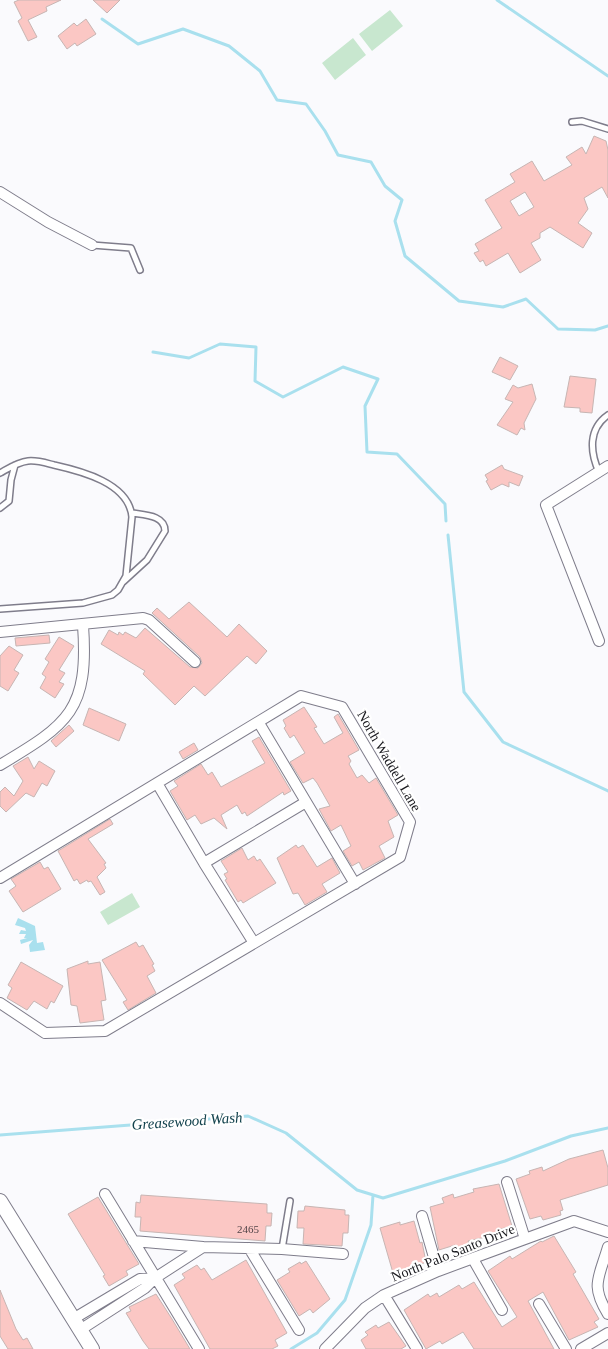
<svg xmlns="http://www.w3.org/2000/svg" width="608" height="1349" font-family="Georgia,serif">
  <rect width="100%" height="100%" fill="#fafafd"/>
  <path fill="#c8e7cf" d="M390,10L403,26L372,51L359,34Z
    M353,38L366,55L335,80L322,63Z
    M132,893L140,907L108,925L100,912Z"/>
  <path fill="#a9e0ee" d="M18,918L35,926L37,943L43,942L45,950L30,952L29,945L33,940L21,944L20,940L27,938H24L26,934H19L21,930L26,931L25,928L15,925Z"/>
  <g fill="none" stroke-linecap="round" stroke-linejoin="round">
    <path stroke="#a9e0ee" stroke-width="3" d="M497,0L608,76
      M102,19L138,44L183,29L229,46L260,71L277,100L306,104L325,131L338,155L371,162L385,186L402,200L395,221L405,256L459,301L503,307L526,299L558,329L595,330L608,326
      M153,352L189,358L220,344L256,347L255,381L283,397L343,367L378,379L365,406L367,452L397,454L445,504L446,521
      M448,535L464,692L503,742L608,791
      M0,1135L248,1116L286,1133L357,1190L383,1198L505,1161L571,1136L608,1128
      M291,1349L317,1333L345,1300L371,1225L373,1195"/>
  </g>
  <path fill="#fbc7c4" stroke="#c7b5b3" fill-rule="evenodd" d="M19,0H61L46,7L47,11L28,20L37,37L28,41L18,21L22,18L14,2Z
    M93,0H120L107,13Z
    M86,19L96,34L77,46L75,43L67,49L58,36L74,23L77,26Z
    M594,136L606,141L608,150V198L602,187L584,198L588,209L578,223L592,233L583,248L550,227L540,233V238L531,243L541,260L520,273L508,253L486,266L483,260L480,262L474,253L479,251L475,244L502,228L485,200L515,182L510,174L532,161L544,181L572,165L566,157L582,147L586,154ZM525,192L534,207L519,216L510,201Z
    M500,357L518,366L510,380L492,372Z
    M570,376L596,379L592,413L580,412V408L564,407Z
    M532,384L536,399L524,423L525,430L521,428L517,435L497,425L513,402L505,399L513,385L518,388Z
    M502,465L504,469L523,476L519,486L509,482V487L502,484L491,490L486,481L488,480L485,475Z
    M189,602L227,637L239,624L267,651L256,664L247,656L205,696L194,686L175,705L143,674L145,671L101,644L109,630L118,635L119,632L123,635L125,632L136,638L145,628L190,667L198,668L202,663L200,657L152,613L157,608L169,619Z
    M49,635L50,643L16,646L15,638Z
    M59,637L74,646L59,670L65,673L59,682L64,684L55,698L40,688L46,677L42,674L49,662L45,659Z
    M9,646L23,655L14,670L19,673L8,691L0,686V656Z
    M304,707L317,727L314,728L324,744L343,733L334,717L338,714L359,750L348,756L351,761L349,764L357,778L362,775L369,783L376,778L398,815L388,821L394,837L379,846L385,858L363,870L359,862L352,866L343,851L351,846L341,825L331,831L319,809L330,806L317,783L313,778L303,783L290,762L305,753L294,735L290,738L284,728L286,726L283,720Z
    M89,708L126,724L119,741L83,725Z
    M69,725L74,731L56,747L51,741Z
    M259,737L291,791L284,795L283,792L247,816L245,812L242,814L237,805L221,815L227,829L214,818L201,824L195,815L187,820L170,791L178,786L174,781L201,764L208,775L212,772L221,787L265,763L252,741Z
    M194,743L198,750L183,759L179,752Z
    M28,757L34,769L39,761L55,771L47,786L42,783L34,797L26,793L6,812L0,806V792L5,787L14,796L23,781L13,766Z
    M110,819L113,824L88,839L106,863L104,864L106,868L97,877L105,892L100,895L91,881L88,882L87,880L80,884L77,879L74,881L58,851Z
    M296,845L298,848L303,845L317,867L332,858L340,873L322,884L327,892L305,905L298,893L293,894L277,858Z
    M242,848L248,860L254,856L257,861L260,859L276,883L243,903L241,900L238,902L225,880L227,879L224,874L228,872L221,861Z
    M40,862L44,869L48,867L61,889L23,912L9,891L16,886L11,879Z
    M136,942L139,947L143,945L154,964L152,965L155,971L147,976L156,993L128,1010L123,1002L127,1000L102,960Z
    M88,961V964L100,962L106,1000L101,1001L104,1020L80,1023L77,1006L71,1005L67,969Z
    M21,962L63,986L54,1003L51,1001L47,1009L34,1001L27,1010L7,998L12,988L8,985Z
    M603,1150L608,1168V1185L560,1200L563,1210L560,1211L561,1215L543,1220L541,1216L530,1219L516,1179L530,1174L529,1171L542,1167L543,1171L569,1159Z
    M499,1184L512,1226L497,1230L499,1234L468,1241L469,1244L456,1248L455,1245L439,1250L430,1207L444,1203L442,1198L453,1194L454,1198L474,1192L473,1189Z
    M141,1195L267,1204V1213H272L271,1226H266L265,1241L140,1231L141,1217H135L136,1202L140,1203Z
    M98,1197L139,1264L126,1271L128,1275L109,1286L103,1276L105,1275L68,1214Z
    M305,1206L345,1210V1215H349L348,1233H343L342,1246L303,1244L304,1228H297L298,1211H304Z
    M414,1221L420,1243L422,1242L426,1262L402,1273L401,1270L393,1273L380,1228L400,1222V1225Z
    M554,1236L576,1272L573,1274L599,1319L594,1322L598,1327L569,1340L543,1292L528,1301L554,1349H474L463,1332L442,1344L440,1341L426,1349L404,1310L428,1294L430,1297L437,1293L439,1297L459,1285L462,1289L474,1282L502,1327L517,1317L488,1271L510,1256L512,1259L541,1241L542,1242Z
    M246,1260L287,1333L275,1340L278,1346L272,1349H210L174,1285L185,1278L182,1274L197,1265L201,1270L204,1268L212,1280Z
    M306,1261L330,1299L313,1313L310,1309L299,1316L277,1280L290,1272L288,1269L300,1262L301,1264Z
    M0,1290L16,1329L23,1340L27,1338L33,1349H8L0,1336Z
    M156,1294L172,1319L190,1349H149L143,1341L126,1313L131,1311L129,1307Z
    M389,1322L406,1346L401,1349H366L361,1340L368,1335L365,1332L376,1325L378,1328Z"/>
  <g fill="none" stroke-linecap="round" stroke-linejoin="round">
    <g stroke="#7f7d8b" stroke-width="8">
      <path id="service" d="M572,122L582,121L608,129
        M92,245L131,248L140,270
        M599,472C590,452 588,429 608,415
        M0,473C9,468 18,462 28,461C37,460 46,463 54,465C81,471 129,483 132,517L126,576L118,590L112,595L83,603L0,609
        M0,508L9,501L11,480L15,465
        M123,582L147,560L165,531C165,515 144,515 132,513
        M282,1249L290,1201"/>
    </g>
    <g stroke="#7f7d8b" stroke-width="12">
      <path id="minor" d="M0,192L48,222L92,245
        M0,632L143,618L149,620L195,662
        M599,641L546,505L608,466
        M259,723L355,884
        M0,765C69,724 89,710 83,625
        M157,783L204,863L306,802
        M204,863L254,943
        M0,878L301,696L342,707L410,822L400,857L105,1031L45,1033L0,1003
        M507,1182L525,1239
        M105,1194L199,1349
        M422,1216L438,1271
        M133,1241L203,1247
        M608,1247C599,1278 590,1285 608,1314
        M249,1248L299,1330
        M473,1259L502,1310
        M155,1278L203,1247L282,1249L343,1254
        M384,1295L417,1349
        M539,1304L566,1349
        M73,1319L140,1279L155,1278L145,1288L80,1330
        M325,1349L365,1308L384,1295L438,1271L574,1221L608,1232
        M581,1349L608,1333"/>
    </g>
    <g stroke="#7f7d8b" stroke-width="16">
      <path id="tertiary" d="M0,1201L92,1349"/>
    </g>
    <use href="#service" stroke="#fff" stroke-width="5"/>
    <use href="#minor" stroke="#fff" stroke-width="10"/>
    <use href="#tertiary" stroke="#fff" stroke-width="14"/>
  </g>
  <g text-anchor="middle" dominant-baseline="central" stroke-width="4.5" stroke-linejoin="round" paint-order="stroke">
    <g font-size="11" fill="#524448">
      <text x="248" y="1229">2465</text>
    </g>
    <g font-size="14" fill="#19191e" stroke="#fff">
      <text transform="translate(389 761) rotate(60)">North Waddell Lane</text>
      <text transform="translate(453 1253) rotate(-22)">North Palo Santo Drive</text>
    </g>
    <g font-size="15" font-style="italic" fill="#12424d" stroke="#fff">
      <text transform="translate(187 1121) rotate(-4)">Greasewood Wash</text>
    </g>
  </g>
</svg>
